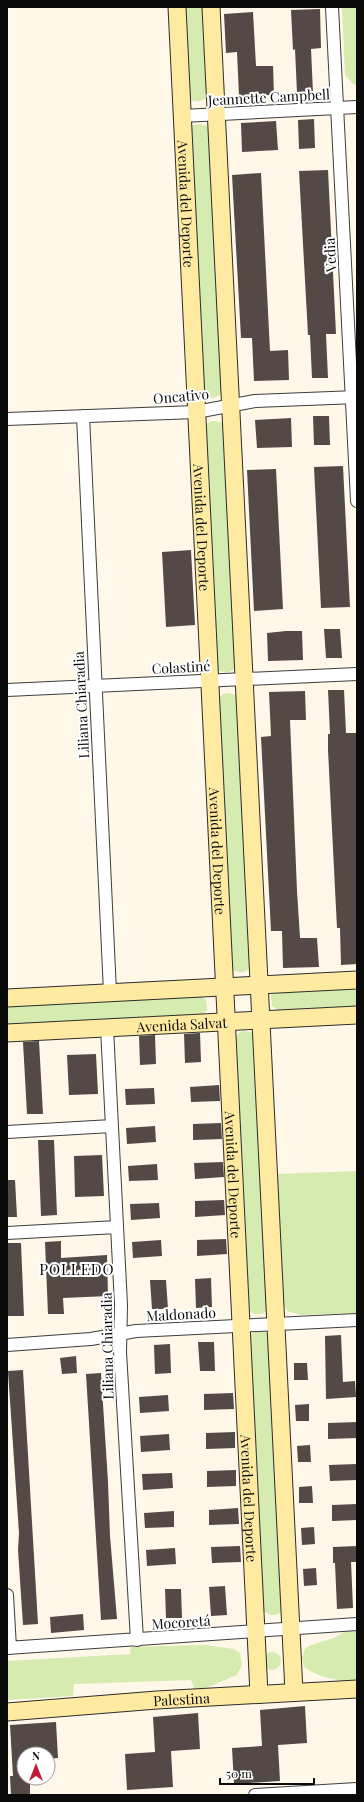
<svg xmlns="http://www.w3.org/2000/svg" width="364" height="1802" font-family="'Playfair Display',serif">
  <rect width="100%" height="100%" fill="#fff7e7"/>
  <path fill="#d5ebaf" d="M180,7H206L208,96C201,103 197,102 188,99Z
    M342,7H357V84L354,85L345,75Z
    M199,124L207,126L211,131L223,392C216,399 212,399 204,395L188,131L193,125Z
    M215,421L223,423L227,428L236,666C230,674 226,673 217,670L204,427L209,422Z
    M228,693L236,695L241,700L252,966C245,974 241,973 232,970L218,699L223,694Z
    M357,986V1008L280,1011L272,1006L271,995L279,990Z
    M198,994L206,1000L207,1010L202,1015L7,1027V1003Z
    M245,1031L253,1033L269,1309C261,1317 252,1316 246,1306L235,1037L240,1032Z
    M357,1171V1313L300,1315L287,1311L284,1305L282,1296L278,1174Z
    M260,1331L268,1333L284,1609C276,1618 268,1617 261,1607L249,1337L254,1332Z
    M357,1630V1681C340,1682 317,1677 304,1667L302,1658L305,1649L311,1645L334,1638L346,1631Z
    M204,1645L234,1649L240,1653L242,1665L237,1675L196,1692L191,1680L74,1684L73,1696L7,1700V1661L130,1654L131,1647Z
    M263 1661a9 9 0 1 1 18 0a9 9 0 1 1-18 0Z"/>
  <path fill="#534946" d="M320,9L321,48L311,49L313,93H297L295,49L293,50L291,10Z
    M253,12L256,66H273L274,95L239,96L237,52L226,53L224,14Z
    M314,119L315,148L299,149L298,120Z
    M276,121L278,150L242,152L241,123Z
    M328,170L336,334H326L328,378H312L310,335H308L299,171Z
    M261,173L270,351L288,350L289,380L254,381L252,338H241L232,175Z
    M313,416H329L330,445H314Z
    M291,418L292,447L257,448L255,420Z
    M343,466L350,607L321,608L314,467Z
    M276,469L283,609L254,611L247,470Z
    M191,550L195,625L166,627L162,552Z
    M324,629H340L342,658H326Z
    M286,631H302L303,660L268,661L267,633Z
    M328,690H344L346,733H357V927H356L357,964L341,965L340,928H337L328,750V734H330Z
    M305,691L306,720H290L297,891L300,938H317L319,967L283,968L282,931H271L261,737L271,736L269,692Z
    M200,1033L201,1062L185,1063L184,1034Z
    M155,1035L156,1064L140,1065L139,1036Z
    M39,1041L43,1114H27L23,1042Z
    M96,1054L98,1094L69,1095L67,1055Z
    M219,1085L220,1101L191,1102L190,1087Z
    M154,1088L155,1104L126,1105L125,1089Z
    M221,1123L222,1139L193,1140V1124Z
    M155,1126L156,1142L127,1144L126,1128Z
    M38,1140H54L57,1215L41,1216Z
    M102,1155L104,1196L75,1197L74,1156Z
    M223,1162L224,1177L195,1179L194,1163Z
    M157,1164L158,1180L129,1181L128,1166Z
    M7,1180H15L17,1217H7Z
    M224,1200L225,1215L195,1217V1201Z
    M159,1203L160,1218L131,1220L130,1204Z
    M226,1239L227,1254L197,1256V1240Z
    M161,1240L162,1256L133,1258L132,1242Z
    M61,1241V1258L107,1255L108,1296L63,1298L64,1314H48L45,1242Z
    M7,1243H21L24,1316H8Z
    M211,1278L212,1307L196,1308L195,1279Z
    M150,1280H166L168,1309H152Z
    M341,1335L343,1382L355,1381L356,1397L326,1399L325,1336Z
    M198,1342H214L215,1371H200Z
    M170,1344L171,1373L155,1374L154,1345Z
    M76,1356L77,1373L62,1374L60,1358Z
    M294,1363H307L308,1380H294Z
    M23,1370L38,1624L23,1625L18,1550L19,1533L8,1371Z
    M101,1373L108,1482L110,1536L117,1619L101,1620L86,1374Z
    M233,1393L234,1409L204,1410V1394Z
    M168,1395L169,1411L140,1413L139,1397Z
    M309,1404V1421H296L295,1405Z
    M357,1422V1438L328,1439V1423Z
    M235,1432V1448L206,1449V1433Z
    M169,1434L170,1450L141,1452L140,1436Z
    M310,1445L311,1462H298L297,1446Z
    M357,1464V1480L330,1481L329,1465Z
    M236,1470V1486L207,1487V1471Z
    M172,1473L173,1488L143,1490L142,1474Z
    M312,1486L313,1503H299V1487Z
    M357,1504V1520L332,1521V1505Z
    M238,1508L239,1524L209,1525V1510Z
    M174,1511V1527L145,1528L144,1513Z
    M314,1527L315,1544L302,1545L301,1528Z
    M240,1546L241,1562L212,1563L211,1547Z
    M357,1546V1562H351L353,1608L337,1609L335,1563H333V1547Z
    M175,1548L176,1564L147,1566L146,1550Z
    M316,1568L317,1585L304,1586L303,1569Z
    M225,1586L227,1615L211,1616L209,1587Z
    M165,1589H181L182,1618H166Z
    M83,1614L84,1630L51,1633L50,1617Z
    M305,1706L307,1743L278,1745L280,1781L234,1784L232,1748L262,1746L260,1710Z
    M198,1713L200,1749L171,1751L173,1787L127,1790L125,1754L155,1752L153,1717Z
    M56,1722L58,1758L48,1759V1754H24V1778H30V1795H11L10,1776H13L10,1725Z"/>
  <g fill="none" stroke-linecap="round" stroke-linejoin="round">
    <g stroke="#3d3d3d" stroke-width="14">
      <path id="street" d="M332,7L357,501
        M182,116L357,107
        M83,416L110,992
        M7,419L196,412L255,401L357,397
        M7,690L357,674
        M107,1028L121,1305L120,1352L137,1640
        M7,1132L112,1126
        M7,1233L117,1227
        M7,1345L91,1339L136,1331L357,1320
        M7,1595L10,1648
        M7,1648L357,1624
        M255,1795L357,1789"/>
    </g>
    <g stroke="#2c2c2c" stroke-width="19">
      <g id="secondary">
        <path id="s1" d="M177,7L259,1694"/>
        <path d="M211,7L294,1692"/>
        <path d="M7,998L357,980"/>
        <path id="s2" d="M7,1033L357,1015"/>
        <path id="s3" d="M7,1712L157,1700L357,1689"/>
      </g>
    </g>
    <use href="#street" stroke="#fff" stroke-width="12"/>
    <use href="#secondary" stroke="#ffeaa2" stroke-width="17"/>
  </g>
  <g text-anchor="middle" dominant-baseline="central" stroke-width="4" stroke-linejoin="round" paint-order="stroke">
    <g font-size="14" fill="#0a0a0a" stroke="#fff">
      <text transform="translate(269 97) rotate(-3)">Jeannette Campbell</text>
      <text stroke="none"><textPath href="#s1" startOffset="197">Avenida del Deporte</textPath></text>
      <text transform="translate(330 255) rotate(-93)">Vedia</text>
      <text transform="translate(181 396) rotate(-5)">Oncativo</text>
      <text stroke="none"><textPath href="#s1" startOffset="521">Avenida del Deporte</textPath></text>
      <text transform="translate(181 667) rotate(-3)">Colastiné</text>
      <text transform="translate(81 705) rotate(-93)">Liliana Chiaradia</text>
      <text stroke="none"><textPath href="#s1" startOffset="845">Avenida del Deporte</textPath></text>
      <text stroke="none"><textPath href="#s2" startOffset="175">Avenida Salvat</textPath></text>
      <text stroke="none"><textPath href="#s1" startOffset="1169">Avenida del Deporte</textPath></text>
      <text transform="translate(181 1314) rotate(-3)">Maldonado</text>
      <text transform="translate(107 1346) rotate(-91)">Liliana Chiaradia</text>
      <text stroke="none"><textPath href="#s1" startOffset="1493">Avenida del Deporte</textPath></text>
      <text transform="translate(181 1622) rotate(-4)">Mocoretá</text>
      <text stroke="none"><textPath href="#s3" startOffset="175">Palestina</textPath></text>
    </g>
    <g font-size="15" letter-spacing="1" fill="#0a0a0a" stroke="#fff">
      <text x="77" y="1269">POLLEDO</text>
    </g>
  </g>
  <rect width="364" height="1802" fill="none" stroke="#0a0a0a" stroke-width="16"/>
  <g transform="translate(36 1766)"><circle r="19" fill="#ffffff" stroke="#9d9d9d"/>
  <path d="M0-3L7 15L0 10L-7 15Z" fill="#c11a36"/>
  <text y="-6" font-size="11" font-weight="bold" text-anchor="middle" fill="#0a0a0a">N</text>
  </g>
  <path d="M220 1778v6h94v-6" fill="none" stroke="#0a0a0a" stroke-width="2"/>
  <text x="226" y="1778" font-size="12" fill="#0a0a0a" stroke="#ffffff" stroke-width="3" paint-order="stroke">50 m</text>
</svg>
